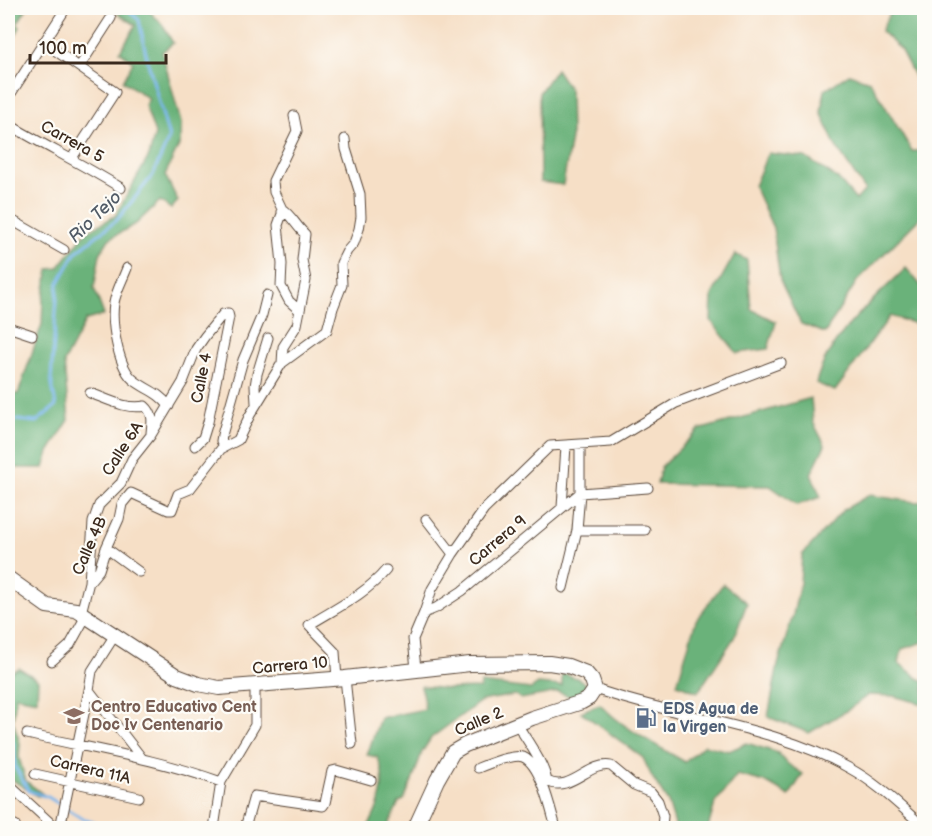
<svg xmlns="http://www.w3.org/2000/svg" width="932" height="836" font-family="'Balsamiq Sans',sans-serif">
  <rect width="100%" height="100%" fill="#fdfcf7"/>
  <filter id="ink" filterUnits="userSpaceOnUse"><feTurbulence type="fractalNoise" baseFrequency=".0167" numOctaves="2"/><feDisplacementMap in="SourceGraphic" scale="12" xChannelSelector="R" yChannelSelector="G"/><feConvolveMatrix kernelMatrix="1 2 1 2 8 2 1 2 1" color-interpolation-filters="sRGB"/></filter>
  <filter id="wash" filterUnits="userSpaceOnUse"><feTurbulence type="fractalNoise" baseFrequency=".008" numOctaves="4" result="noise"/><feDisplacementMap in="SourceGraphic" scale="24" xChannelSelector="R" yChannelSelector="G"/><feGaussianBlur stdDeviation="1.35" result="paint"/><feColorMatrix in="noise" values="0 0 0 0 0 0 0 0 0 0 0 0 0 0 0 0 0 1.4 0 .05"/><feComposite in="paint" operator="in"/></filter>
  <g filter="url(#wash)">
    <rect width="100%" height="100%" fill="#f6dfc6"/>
    <path fill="#6ab27a" stroke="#526e4c" stroke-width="1.5" d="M8,8H27L17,24L20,27L8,50Z
      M109,8H146L162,24L173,43L162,52L181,123L180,143L165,175L178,201L171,209L160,201L136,224L109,239L100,254L94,288L104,315L86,320L64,362L69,420L49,452L44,468H8V394H18L42,324L43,299L49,269L58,268L86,232L115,216L149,156L155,134L145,105L149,99L123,81L133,62L120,51L136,25Z
      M892,8H924V95L900,49L881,31Z
      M556,69L570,90L571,138L563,185L540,182L539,93Z
      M849,74L870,81L912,151H924V214L857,281L825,333L801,324L780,280L773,228L754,186L768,153L805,157L838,179L856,200L865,190L835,145L821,112L825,90Z
      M735,254L747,260L751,309L776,322L768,349L737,353L711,321L712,295Z
      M906,268L924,289V335L923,326L890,316L835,391L816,383C828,336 873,301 906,268Z
      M811,398L813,422L825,445L811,474L821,497L797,505L770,486L657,484L661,467L699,430Z
      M869,495L915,502L924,501V642L902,649L899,663L918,678L924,681V704L893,696L868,695L848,710L809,733L768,717L778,664L793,615L800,583L802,555L843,510Z
      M723,584L747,603L734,638L698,692L677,684L696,620Z
      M19,668L38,680L37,700L16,696L13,721L20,743L19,758L26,781L44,795L37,796L8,777V673Z
      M562,673L579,679L588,686L586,693L574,698L558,692L521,699L515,695L481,701L431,738L422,752L414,776L404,800L399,802L387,828H367C379,810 389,778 377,757L367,755L380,718L425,709L421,686L448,689L480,688L481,683L531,689L538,684L562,686Z
      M600,704C622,728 656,745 685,762L704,745L729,751L747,743L778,753L788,764L803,774L789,796L765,782L737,775L715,803L708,828H676L668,802L652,777L643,758L581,712Z"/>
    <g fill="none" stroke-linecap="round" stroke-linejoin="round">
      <path stroke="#7ab7ed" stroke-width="3" d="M8,419L36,422L56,406L51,379L58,284L76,252L117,220L153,175L169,138L147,59L139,20L126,8
        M8,722L14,747L15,767L29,791L48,797L83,819L111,828"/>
    </g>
  </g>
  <g filter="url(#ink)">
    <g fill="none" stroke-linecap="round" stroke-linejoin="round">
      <g stroke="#574537" stroke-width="11">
        <path id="street" d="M43,42L115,92L72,158
          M80,66L111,18
          M8,98L66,8
          M294,116L297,131L273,181L274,192L282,209V214L278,225L282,264L281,286L289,301L300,311
          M8,124C45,146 84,165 121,188
          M282,209C292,216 296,226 305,234L302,260L306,280L297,325L283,347L282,363
          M8,218L64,250
          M127,268C123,279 116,291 114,303C111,323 118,369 135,381C149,391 158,392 169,406
          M8,327L32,335
          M90,393C107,399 126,410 145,406C154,414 152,422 151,433
          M256,403L255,386L257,374L268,338
          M225,446L221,441L222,435L243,360L262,315L267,295
          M562,507L566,446
          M426,519L453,554
          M577,530H645
          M106,548L139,572
          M89,582L93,522L99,505L121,483L132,459L151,435L183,382L196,349L205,336L223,314L228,313L229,317L208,422L203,438L195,446
          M563,588L577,530L580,493V445
          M81,613L89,582L99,570L106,548L119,519L122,504L131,493L168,510H172L178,494L190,489L221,449L238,440L250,415L282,363L327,330L333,308L342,285L341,263L347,251L354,243L359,229L361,217L360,194L346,149L345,139
          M424,613L432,589L453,554L484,510L550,446L611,442L676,403L781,363
          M52,661L70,645L86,616
          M416,669L413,639L424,613L436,608L462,591L580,493L648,488
          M345,678L352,744
          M337,679L335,652L309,625C336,608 365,595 386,570
          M595,689C677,718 773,725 849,768C877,783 900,806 924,827
          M89,690L141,757
          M517,724C526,739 546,766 547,783
          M27,734C93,749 158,759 221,782
          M478,768C488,764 514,754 523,757C541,764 551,811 556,828
          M35,774L139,797
          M547,781C570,794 589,761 611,766L634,785L651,792L658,801L663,816L662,828
          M8,784L56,828
          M8,824L15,825
          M60,828L89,690L92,671L115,635
          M214,828L221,782L255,725V685
          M245,828L254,796L323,806L325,803L332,771L336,770L371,780"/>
      </g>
      <g stroke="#574537" stroke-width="16">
        <path id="secondary" d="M8,578L47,606L76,610L81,613L177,676L198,684L219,688L345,678L470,664L549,663L568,666L586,673L592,680L595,689L589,698L582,702L532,718L465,745L453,752L437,780L415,828"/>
      </g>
      <use href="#street" stroke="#fff" stroke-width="9"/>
      <use href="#secondary" stroke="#fff" stroke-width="14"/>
    </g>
  </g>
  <defs>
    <g id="school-bare" transform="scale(1.62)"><path d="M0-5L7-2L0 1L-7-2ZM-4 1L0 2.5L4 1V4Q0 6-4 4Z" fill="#8d6e63" stroke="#fdfcf7" stroke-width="2.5" paint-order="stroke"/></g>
    <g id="fuel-bare" transform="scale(1.62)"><path d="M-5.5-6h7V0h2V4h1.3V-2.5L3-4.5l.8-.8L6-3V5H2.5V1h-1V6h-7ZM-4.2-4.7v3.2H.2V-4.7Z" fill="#5c6f8a" stroke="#fdfcf7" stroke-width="2.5" paint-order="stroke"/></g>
  </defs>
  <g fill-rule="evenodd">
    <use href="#school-bare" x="74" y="716"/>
    <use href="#fuel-bare" x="646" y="718"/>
  </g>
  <g text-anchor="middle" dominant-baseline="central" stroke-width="4.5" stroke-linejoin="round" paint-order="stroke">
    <g font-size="16" fill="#3b2a1e" stroke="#fdfcf7">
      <text transform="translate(72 142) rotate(29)">Carrera 5</text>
      <text transform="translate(202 378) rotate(-79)">Calle 4</text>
      <text transform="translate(123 449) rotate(-57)">Calle 6A</text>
      <text transform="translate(498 541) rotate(-40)">Carrera 9</text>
      <text transform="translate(90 546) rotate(-66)">Calle 4B</text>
      <text transform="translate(290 666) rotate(-5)">Carrera 10</text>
      <text transform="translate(479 722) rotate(-23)">Calle 2</text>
      <text transform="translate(90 770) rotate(13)">Carrera 11A</text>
    </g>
    <g font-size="16" font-weight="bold" fill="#785e54" stroke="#fdfcf7" text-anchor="start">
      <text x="91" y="707">Centro Educativo Cent<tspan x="91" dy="18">Doc Iv Centenario</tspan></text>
    </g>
    <g font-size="16" font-weight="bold" fill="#4e5e75" stroke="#fdfcf7" text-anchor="start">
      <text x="663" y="709">EDS Agua de<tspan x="663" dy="18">la Virgen</tspan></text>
    </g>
    <g font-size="18" font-style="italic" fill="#515b66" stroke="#fdfcf7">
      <text transform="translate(95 217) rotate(-44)">Rio Tejo</text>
    </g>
  </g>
  <rect width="932" height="836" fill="none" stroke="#fdfcf7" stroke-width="30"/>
  <path d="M30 54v9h136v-9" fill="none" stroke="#3b2a1e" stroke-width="3"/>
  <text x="39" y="54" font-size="18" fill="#3b2a1e" stroke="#fdfcf7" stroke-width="4.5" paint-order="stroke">100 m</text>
</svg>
